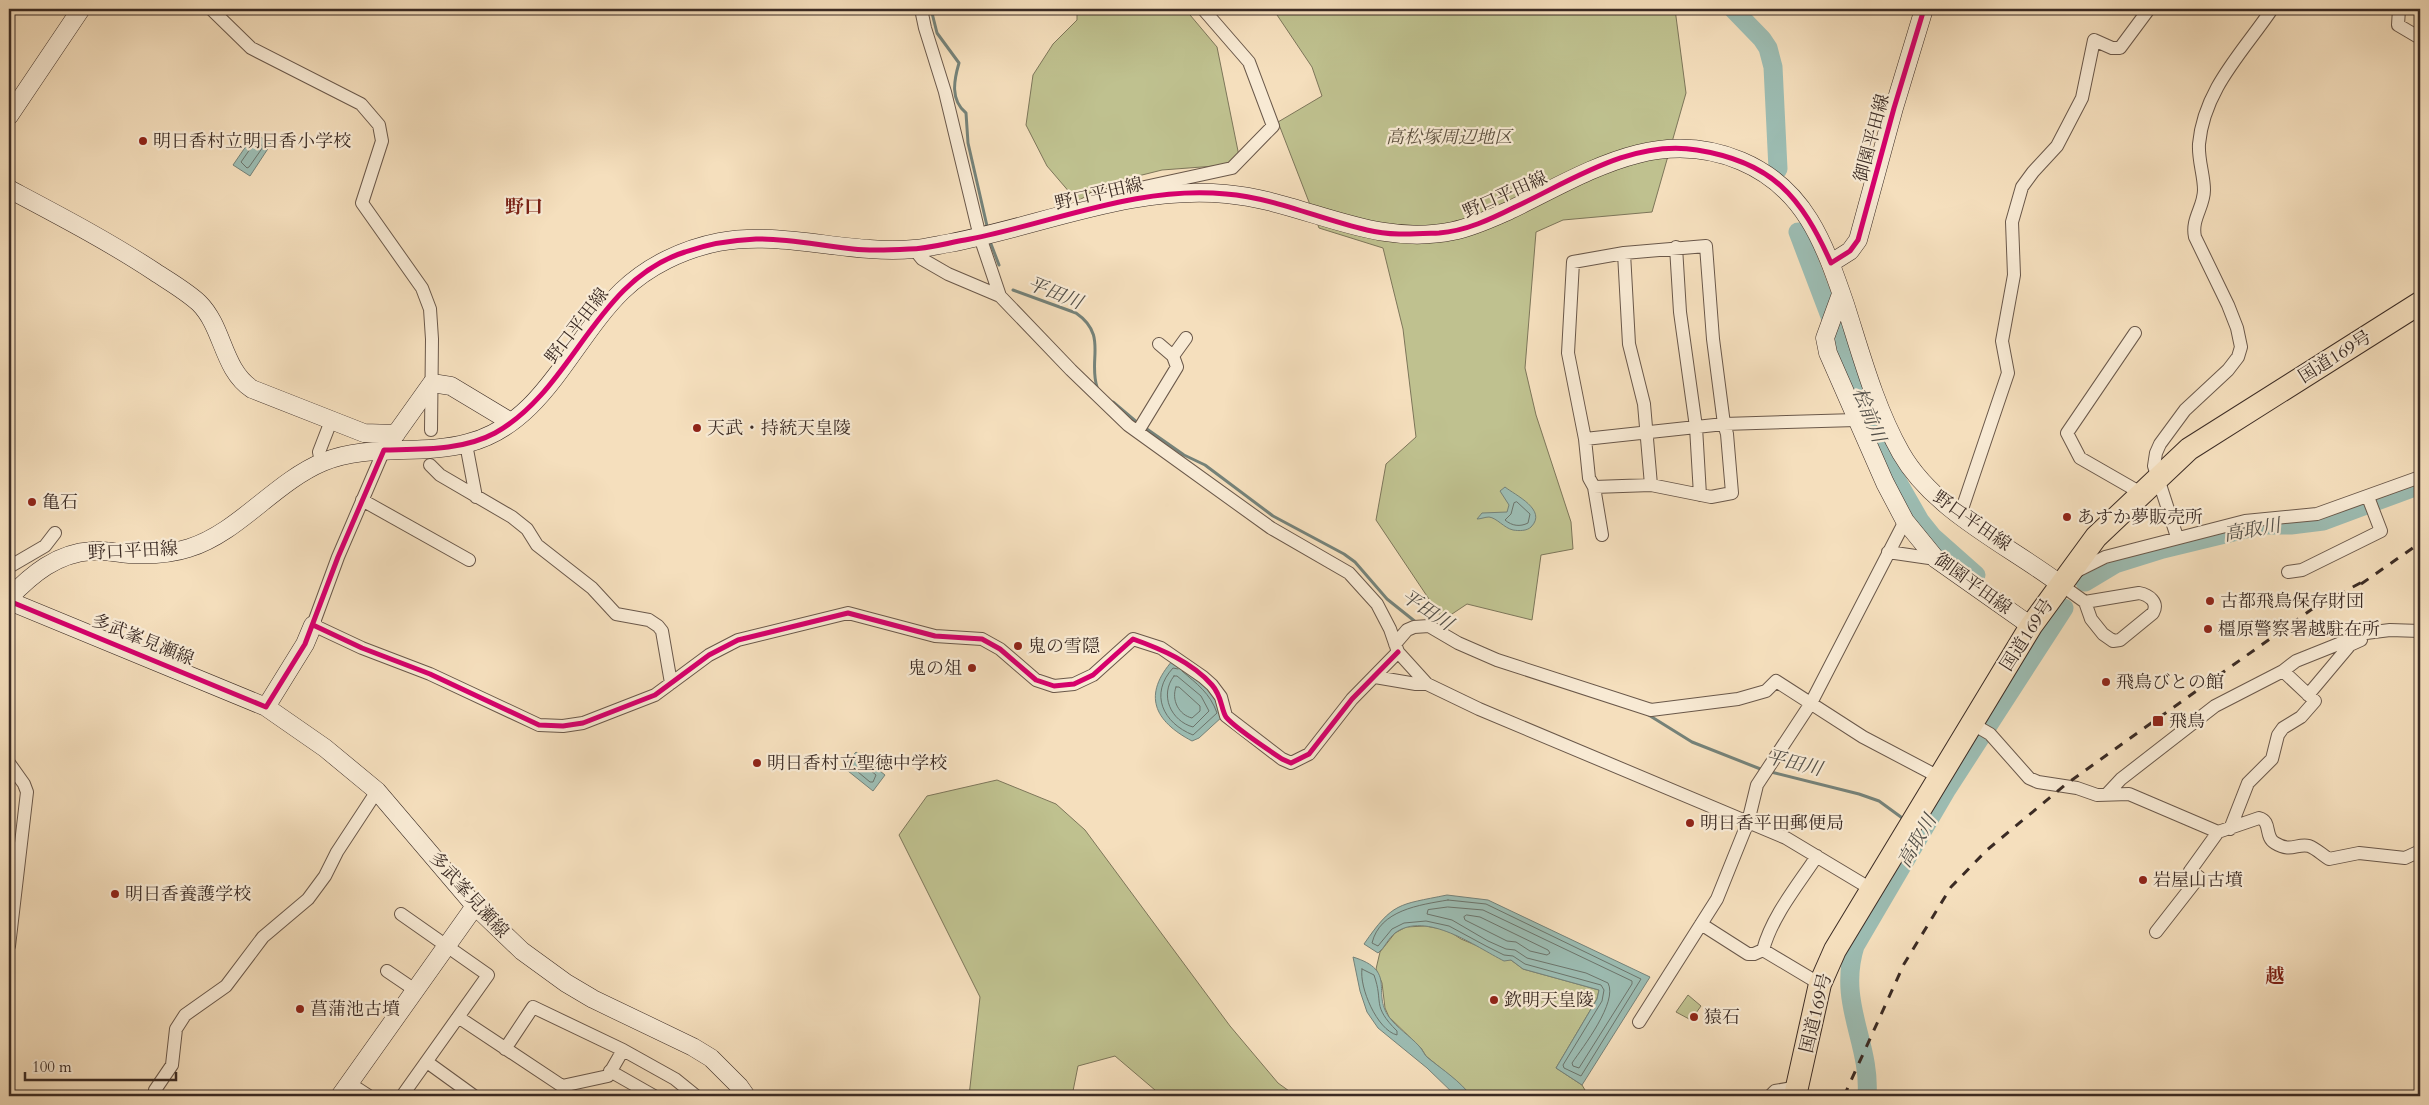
<svg xmlns="http://www.w3.org/2000/svg" width="2429" height="1105" font-family="Cardo,'Noto Serif JP',serif">
  <rect width="100%" height="100%" fill="#f5dfbd"/>
  <filter id="stains"><feTurbulence type="fractalNoise" baseFrequency=".004" numOctaves="4"/><feColorMatrix values="0 0 0 0 .2 0 0 0 0 .09 0 0 0 0 .02 0 0 0 .5 -.17"/></filter>
  <radialGradient id="worn" r=".72"><stop offset=".6" stop-color="#630" stop-opacity="0"/><stop offset="1" stop-color="#630" stop-opacity=".3"/></radialGradient>
  <path fill="#bfc18f" stroke="#7d765a" d="M1077,9H1185L1217,47L1239,156L1228,165L1162,170L1114,182L1077,201L1047,166L1026,125L1033,75L1053,44L1077,20Z
    M1273,9H1675L1686,93L1652,212L1563,220L1536,232L1525,368L1536,415L1571,522L1573,549L1541,555L1532,620L1467,604L1443,620L1376,520L1386,464L1416,437L1403,329L1383,248L1319,228L1278,122L1322,96L1312,67Z
    M997,780L1056,804L1085,830L1230,1026L1278,1083L1296,1096H1162L1115,1056L1078,1066L1072,1096H969L980,997L899,835L927,796Z
    M1425,926L1447,930L1461,939L1511,960L1523,969L1599,990L1597,999L1556,1068L1582,1085L1585,1090L1584,1096L1543,1095L1541,1096H1471L1460,1084L1426,1056L1421,1048L1389,1017L1385,1008L1382,983L1376,969L1380,952L1395,933L1406,927Z
    M1688,995L1701,1006L1691,1020L1676,1012Z"/>
  <path fill="#9cbcb2" stroke="#758279" d="M255,133L271,144L250,176L233,165Z
    M1505,487C1515,495 1548,510 1531,527C1527,531 1519,531 1513,530C1504,528 1497,518 1489,517C1485,517 1481,519 1477,519L1482,513L1507,512L1509,505L1500,491Z
    M1173,660L1209,688L1223,716L1199,738L1192,741C1154,721 1142,695 1173,660Z
    M856,752L885,775L873,791L843,767Z
    M1447,895L1488,900L1650,977L1582,1085L1556,1068L1597,999L1599,990L1523,969L1511,960L1504,961C1476,947 1426,910 1395,933C1388,938 1385,948 1378,953L1364,944C1393,902 1398,905 1447,895Z
    M1353,957C1398,971 1371,992 1389,1017C1397,1028 1410,1036 1419,1046C1423,1050 1424,1055 1428,1058C1443,1070 1460,1081 1471,1096H1456L1427,1068L1378,1028L1367,1012L1360,991Z"/>
  <g fill="none" stroke-linecap="round" stroke-linejoin="round">
    <path stroke="#6c746b" stroke-width="1" d="M258,141L263,147L249,167L247,168L241,162L255,142Z
      M1517,502L1530,514L1528,523C1520,527 1512,526 1505,520L1511,514L1514,503Z
      M1178,669L1173,668C1149,694 1163,723 1193,735L1217,713C1210,693 1197,684 1182,671
      M1174,676H1177L1201,696L1209,711L1193,727C1171,721 1159,695 1174,676Z
      M1176,687H1179L1200,706V711L1192,718C1179,715 1171,700 1176,687Z
      M855,760H858L876,775L873,782H870L852,767Z
      M1448,900L1486,904L1641,979L1581,1076L1564,1068L1563,1065L1602,1001L1604,990L1601,985L1525,964L1513,956L1504,955L1486,946L1449,926L1426,921L1404,923L1392,929L1378,946L1372,943C1380,910 1419,905 1448,900Z
      M1448,907L1483,910L1632,981V984L1579,1068L1573,1066L1572,1063C1583,1047 1618,1002 1608,983L1586,973L1527,958L1515,950L1506,949L1488,941L1452,920L1427,914L1428,910Z
      M1467,915L1480,917L1548,950L1550,953L1547,955L1530,951L1516,942L1507,941L1465,920L1464,917Z
      M1362,969L1374,975C1384,1003 1371,1005 1397,1031V1035C1377,1030 1359,987 1362,969Z"/>
    <path stroke="#758279" stroke-width="3" d="M931,9L937,33L959,63C954,80 950,100 966,113L968,143L987,226
      M991,244L999,265
      M1013,290L1076,313C1108,335 1088,359 1097,387
      M1113,402L1139,424
      M1144,427L1184,455L1205,465L1273,516L1344,554L1355,562L1387,599L1417,623
      M1647,714L1692,742L1763,770
      M1771,772L1859,794L1879,801L1905,820"/>
    <path stroke="#9cbcb2" stroke-width="19" d="M1733,9L1762,39L1768,48L1773,67L1778,169
      M1798,232L1874,432L1896,479L1920,521L1932,536L1976,575
      M2085,582L2115,564L2163,549L2262,525H2291L2323,521L2420,485
      M1867,1096C1871,1043 1837,1003 1855,946L1947,789L2064,608"/>
    <g stroke="#6a584a" stroke-width="14">
      <path id="street" d="M211,9L251,48L361,104L379,125L382,141L362,203L422,288L430,309L432,339L431,430
        M921,9L925,28L945,92L980,237L1000,296
        M2399,9L2398,25L2420,38
        M1085,210L1094,198L1232,168L1273,126L1249,62L1203,9
        M1676,247L1680,312L1696,427L1700,495
        M914,249L922,259L948,274L1000,296L1071,370L1128,425L1271,528L1349,573L1377,604L1390,629L1398,652L1427,684L1479,709L1786,838L1871,889
        M1624,253L1629,344L1644,404L1651,485
        M2135,333L2067,433L2080,458L2141,493
        M1173,356L1186,338
        M1138,431L1177,367L1173,356L1159,344
        M1585,439L1589,478L1594,487L1602,535
        M466,444L476,497
        M384,450L338,557L313,625L362,648L430,674L539,725L563,726L583,723L655,695L709,655L738,640L848,613L935,636L982,639L1000,649L1036,680L1054,686L1074,684L1093,675L1133,639L1161,648L1203,677L1212,685L1221,697L1226,716L1282,759L1291,763L1309,754L1352,699L1398,652
        M321,462L319,452L331,421
        M430,465L440,475L512,517L527,529L537,545L592,588L616,614L649,620L658,626L662,631L671,683
        M1594,487L1651,485L1711,497L1732,493L1727,434L1724,424L1713,339L1706,246L1624,253L1573,262L1568,353L1585,439L1724,424L1856,420
        M362,500L469,560
        M1960,515L2008,373L2002,341L2014,275L2012,222L2022,187L2033,172L2057,146L2082,98L2094,40L2112,48H2120L2149,9
        M2177,537L2154,466L2156,453L2160,444L2185,410L2228,370L2238,357L2241,347L2237,328L2228,305L2195,237C2191,219 2204,207 2204,190C2204,175 2198,160 2199,144C2204,89 2243,52 2272,9
        M1888,552L1936,559
        M9,567L45,546L55,533
        M2288,572L2302,570L2381,531L2368,497
        M2085,602L2139,593C2149,595 2159,602 2153,613L2120,640L2113,641L2103,634L2091,619L2085,602L2060,584L2077,571L2105,557L2245,521L2317,514L2420,477
        M1395,644L1407,630L1414,627L1429,626L1458,643L1497,660L1651,710L1738,699L1766,691L1776,681L1863,737L1939,777
        M1375,677L1416,684H1427
        M2308,695L2350,645L2361,640
        M1971,723L1990,734L2029,778L2038,782L2077,788L2097,795L2129,794L2218,832L2259,818C2272,821 2264,837 2275,843C2291,853 2297,843 2309,846C2317,849 2322,855 2329,859L2359,853L2405,858L2420,851
        M9,763L24,784L27,792L9,946
        M2107,794L2121,779L2215,706L2283,671L2296,661L2366,633L2390,630L2420,631
        M2230,829L2248,783L2272,759L2278,735L2283,728L2301,717L2315,701L2283,671
        M401,914L488,975L402,1096
        M1701,924L1748,954H1754L1763,950C1772,916 1798,885 1817,856
        M2156,932L2199,877L2190,871L2218,832
        M1763,950L1820,984
        M387,971L415,990
        M458,1017L562,1086L608,1076L623,1050
        M1639,1022L1717,899L1748,822L1757,785L1811,703L1905,521
        M505,1049L533,1007L623,1050L675,1079L696,1096
        M427,1062L474,1096
        M610,1071L654,1096
        M349,1083L369,1096
        M155,1090L172,1065L176,1029L185,1015L226,986L263,937L308,899L325,876L337,852L377,791
        M1770,1096L1775,1091L1798,1087"/>
    </g>
    <g stroke="#3b2b24" stroke-width="19">
      <path id="secondary" d="M9,116L81,9
        M9,189C58,215 108,241 155,272C170,282 186,291 199,303C224,328 222,369 252,389L364,433L396,434
        M1831,263L1850,251L1858,240L1894,108L1924,9
        M1841,294L1825,338L1828,353L1885,483L1905,521L1936,559L2031,626
        M390,442L432,383L451,386L511,422
        M9,598C32,574 57,553 92,551C104,550 117,553 129,554C148,555 171,554 189,548C238,533 275,482 323,462C369,443 421,456 468,443C543,424 571,341 622,291C648,266 683,249 719,242C783,230 849,255 914,249C926,248 938,245 950,243C1041,226 1132,185 1226,194C1305,201 1372,248 1453,231C1473,227 1492,218 1510,210C1585,174 1656,125 1741,161C1805,188 1824,243 1845,304C1861,354 1875,407 1901,453C1934,511 2008,545 2060,584
        M9,601L266,707L325,748L377,791L475,906L522,951L566,983L593,999L693,1047L711,1058L739,1086L746,1096
        M266,707L305,644L313,625
        M340,1096L475,906"/>
    </g>
    <g stroke="#3b2b24" stroke-width="24">
      <path id="highway" d="M1795,1096L1820,984L1835,950L2031,626L2096,537L2189,449L2420,303"/>
    </g>
    <use href="#street" stroke="#f8ead4" stroke-width="12"/>
    <use href="#secondary" stroke="#f8ead4" stroke-width="18"/>
    <use href="#highway" stroke="#f5dfbd" stroke-width="22"/>
    <path stroke="#3b2b24" stroke-width="3" stroke-dasharray="9 9" stroke-linecap="butt" d="M2361,584L2420,543
      M1844,1096L1904,964L1951,887L1987,850L2065,785L2157,719L2315,607L2366,580"/>
    <g stroke="#f8ead4" stroke-width="8">
      <path id="cycleway" d="M9,601L266,707L305,644L338,557L384,450C420,449 462,451 495,433C573,390 595,280 685,252C708,244 732,240 756,239C788,238 821,246 853,249C871,251 891,250 909,249C928,249 947,243 965,240C1051,224 1137,185 1226,194C1275,198 1319,219 1367,230C1391,236 1415,234 1439,233C1466,231 1491,219 1515,207C1571,181 1632,139 1697,150C1772,162 1801,196 1831,263L1850,251L1858,240L1894,108L1924,9
        M313,625L362,648L430,674L539,725L563,726L583,723L655,695L709,655L738,640L848,613L935,636L982,639L1000,649L1036,680L1054,686L1074,684L1093,675L1133,639C1161,649 1192,662 1212,685C1222,696 1221,709 1226,717C1233,726 1270,751 1282,759L1291,763L1309,754L1352,699L1398,652"/>
    </g>
    <use href="#cycleway" stroke="#d6006c" stroke-width="5"/>
  </g>
  <g fill="#8f2418" stroke="#f8ead4" stroke-width="2">
    <circle cx="143" cy="141" r="5"/>
    <circle cx="697" cy="428" r="5"/>
    <circle cx="32" cy="502" r="5"/>
    <circle cx="2067" cy="517" r="5"/>
    <circle cx="2210" cy="601" r="5"/>
    <circle cx="2208" cy="629" r="5"/>
    <circle cx="1018" cy="646" r="5"/>
    <circle cx="972" cy="668" r="5"/>
    <circle cx="2106" cy="682" r="5"/>
    <rect x="2152" y="715" width="12" height="12" rx="2.5"/>
    <circle cx="757" cy="763" r="5"/>
    <circle cx="1690" cy="823" r="5"/>
    <circle cx="2143" cy="880" r="5"/>
    <circle cx="115" cy="894" r="5"/>
    <circle cx="1494" cy="1000" r="5"/>
    <circle cx="300" cy="1009" r="5"/>
    <circle cx="1694" cy="1017" r="5"/>
  </g>
  <g text-anchor="middle" dominant-baseline="central" stroke-width="4.5" stroke-linejoin="round" paint-order="stroke">
    <g font-size="18" font-style="italic" fill="#5c503f" stroke="#f8ead4">
      <text x="1449" y="137">高松塚周辺地区</text>
    </g>
    <g font-size="18" fill="#3b2b24" stroke="#f8ead4">
      <text transform="translate(1872 138) rotate(-75)">御園平田線</text>
      <text transform="translate(1099 194) rotate(-13)">野口平田線</text>
      <text transform="translate(1505 195) rotate(-24)">野口平田線</text>
      <text transform="translate(577 326) rotate(-52)">野口平田線</text>
      <text transform="translate(2335 357) rotate(-32)">国道169号</text>
      <text transform="translate(1972 521) rotate(35)">野口平田線</text>
      <text transform="translate(133 551) rotate(-3)">野口平田線</text>
      <text transform="translate(1973 584) rotate(36)">御園平田線</text>
      <text transform="translate(2027 635) rotate(-57)">国道169号</text>
      <text transform="translate(143 640) rotate(22)">多武峯見瀬線</text>
      <text transform="translate(469 895) rotate(48)">多武峯見瀬線</text>
      <text transform="translate(1816 1013) rotate(-76)">国道169号</text>
    </g>
    <g font-size="18" fill="#3b2b24" stroke="#f8ead4" text-anchor="start">
      <text x="153" y="141">明日香村立明日香小学校</text>
      <text x="707" y="428">天武・持統天皇陵</text>
      <text x="42" y="502">亀石</text>
      <text x="2077" y="517">あすか夢販売所</text>
      <text x="2220" y="601">古都飛鳥保存財団</text>
      <text x="2218" y="629">橿原警察署越駐在所</text>
      <text x="1028" y="646">鬼の雪隠</text>
      <text x="962" y="668" text-anchor="end">鬼の俎</text>
      <text x="2116" y="682">飛鳥びとの館</text>
      <text x="2169" y="721">飛鳥</text>
      <text x="767" y="763">明日香村立聖徳中学校</text>
      <text x="1700" y="823">明日香平田郵便局</text>
      <text x="2153" y="880">岩屋山古墳</text>
      <text x="125" y="894">明日香養護学校</text>
      <text x="1504" y="1000">欽明天皇陵</text>
      <text x="310" y="1009">菖蒲池古墳</text>
      <text x="1704" y="1017">猿石</text>
    </g>
    <g font-size="19" font-weight="bold" fill="#7a1f14" stroke="#f8ead4">
      <text x="524" y="207">野口</text>
      <text x="2275" y="976">越</text>
    </g>
    <g font-size="19" font-style="italic" fill="#534f48" stroke="#f8ead4">
      <text transform="translate(1055 293) rotate(22)">平田川</text>
      <text transform="translate(1869 415) rotate(68)">桧前川</text>
      <text transform="translate(2252 530) rotate(-10)">高取川</text>
      <text transform="translate(1427 610) rotate(34)">平田川</text>
      <text transform="translate(1794 763) rotate(14)">平田川</text>
      <text transform="translate(1917 841) rotate(-60)">高取川</text>
    </g>
  </g>
  <rect width="2429" height="1105" fill="none" stroke="#f5dfbd" stroke-width="30"/>
  <rect x="10" y="10" width="2409" height="1085" fill="none" stroke="#3b2b24" stroke-width="2.5"/>
  <rect x="15" y="15" width="2399" height="1075" fill="none" stroke="#3b2b24"/>
  <path d="M25 1072v8h151v-8" fill="none" stroke="#3b2b24" stroke-width="2.5"/>
  <text x="32" y="1072" font-size="15" fill="#3b2b24" stroke="#f8ead4" stroke-width="4" paint-order="stroke">100 m</text>
  <rect width="100%" height="100%" filter="url(#stains)"/>
  <rect width="100%" height="100%" fill="url(#worn)"/>
</svg>
